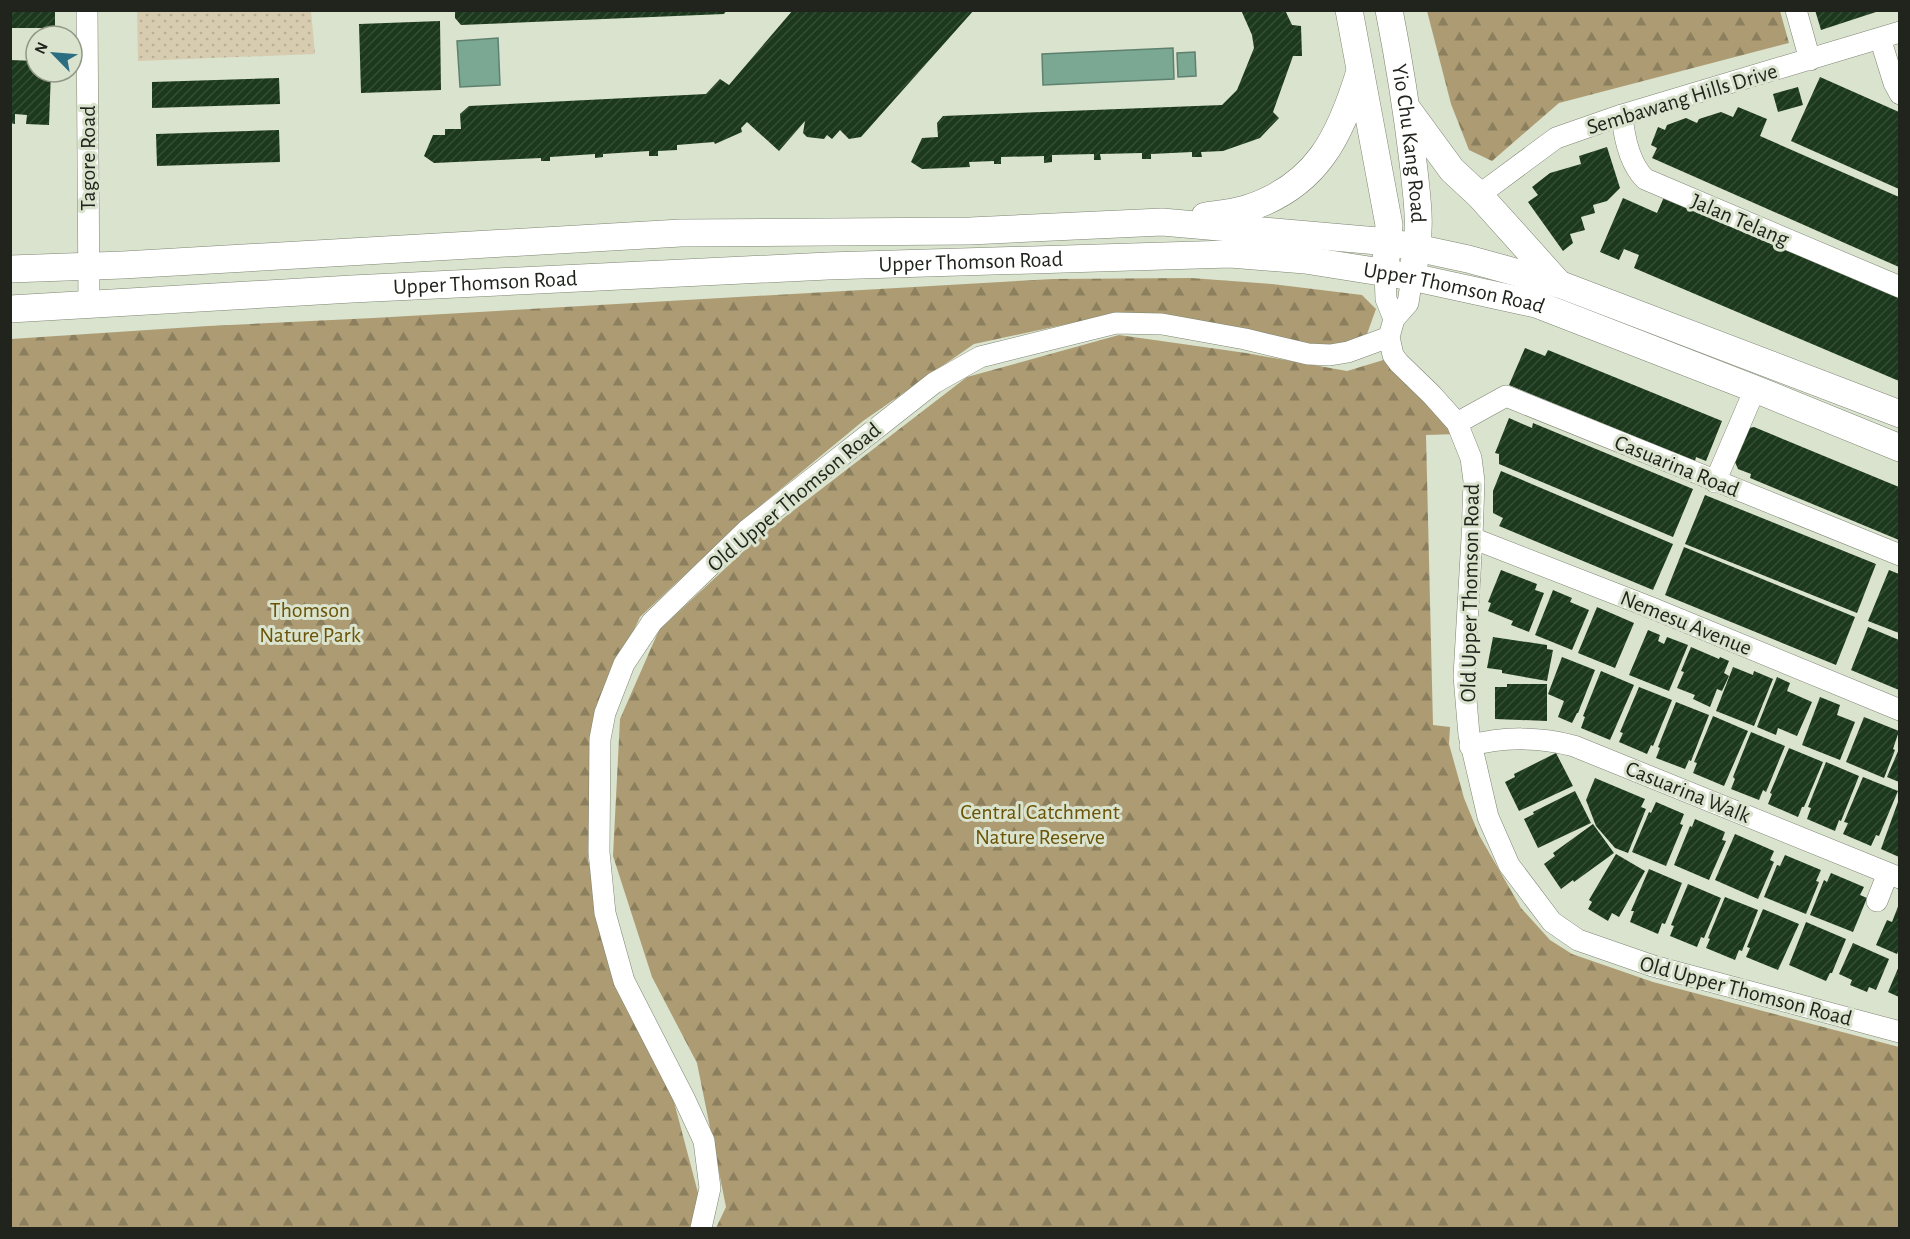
<svg xmlns="http://www.w3.org/2000/svg" width="1910" height="1239" font-family="'Alegreya Sans',sans-serif">
  <defs>
    <pattern id="grass-dots" width="8" height="8" patternUnits="userSpaceOnUse" patternTransform="scale(1.5)"><rect width="8" height="8" fill="#d7ccb0"/><path d="M2 2h.1M6 6h.1" fill="none" stroke="#b8af97" stroke-width="1.8" stroke-linecap="round"/></pattern>
    <pattern id="forest-firs" width="22" height="20" patternUnits="userSpaceOnUse" patternTransform="scale(1.5)"><rect width="22" height="20" fill="#ad9c73"/><path d="M5 1l3.5 6h-7zM16 11l3.5 6h-7z" fill="#8c7f5e"/></pattern>
    <pattern id="building-hatch" width="6" height="6" patternUnits="userSpaceOnUse" patternTransform="scale(1.5)"><rect width="6" height="6" fill="#1c391d"/><path d="M-1 1l2-2M0 6l6-6M5 7l2-2" fill="none" stroke="#344d35"/></pattern>
  </defs>
  <rect width="100%" height="100%" fill="#dae3ce"/>
  <path fill="url(#grass-dots)" d="M137,11H311L315,54L138,61Z"/>
  <path fill="url(#forest-firs)" d="M1427,11H1780L1789,43L1559,103L1492,161L1469,150L1451,104Z
    M1191,278L1272,284L1362,295L1376,309L1367,334L1350,350L1119,313L974,344L863,421L741,522L640,617L595,714L588,860L618,992L673,1098L702,1208L690,1228H11V339L208,326L373,318L1053,279Z
    M1119,335L1246,353L1347,371L1390,358L1458,434L1426,435L1433,725L1450,727L1449,744L1464,798L1479,835L1521,908L1550,940L1572,954L1653,982L1899,1047V1228H716L726,1207L697,1063L652,977L613,856L620,719L659,630L759,537L967,377Z"/>
  <path fill="#7aa892" stroke="#5f806f" stroke-width="1.5" d="M498,38L500,85L460,87L457,41Z
    M1173,48L1174,79L1043,85L1042,54Z
    M1195,52L1196,76L1178,77L1177,53Z"/>
  <path fill="url(#building-hatch)" d="M10,10H55V28H10Z
    M455,10H727L724,14L461,25L455,18Z
    M793,10H974L861,137L849,139L840,130L832,139L827,135L824,139L807,137L803,133L805,121L779,151L747,122L741,128L742,132L715,144L714,142L677,145V150L658,151V156H649V151L603,154V157L595,158V154L550,157V161H541V158L434,163L424,156L433,135H445V129H461L460,114L469,106L706,94L720,79L729,85Z
    M1241,10H1285L1292,25L1301,26L1302,56H1293L1273,112L1279,118L1260,138L1223,151L1201,152L1202,157H1192V152L1151,154V159H1142V153L1100,154L1101,160H1094V154L1052,155V162L1044,163V156L1001,157V164H994V161L969,162L970,167L922,169L911,162L922,138L938,137L937,123L943,116L1222,105L1237,90L1254,48L1252,35Z
    M1815,10H1879V11L1821,30Z
    M440,21L441,90L361,93L359,24Z
    M10,60L36,61V72H51L49,125L26,124L27,115L15,114V124L10,123Z
    M1820,77L1899,112V189L1791,141Z
    M279,78L280,104L152,108V82Z
    M1798,87L1803,105L1778,112L1773,94Z
    M1738,107L1767,119L1760,136L1899,197V267L1652,158L1657,148L1651,145L1658,127L1665,130L1667,125L1686,118L1697,123L1699,119L1721,112L1733,117Z
    M279,130L280,162L157,166L156,134Z
    M1607,147L1620,188L1607,201L1593,205L1595,213L1581,217L1585,230L1570,234L1573,243L1563,251L1528,202L1538,195L1532,187L1550,173L1581,164L1579,156Z
    M1664,197L1899,297V381L1634,268L1639,255L1624,249L1619,260L1600,252L1623,198L1657,213Z
    M1525,348L1545,356L1548,350L1722,421L1706,461L1696,457L1695,461L1509,385Z
    M1509,418L1532,428L1533,423L1693,489L1673,537L1499,464V454L1495,453Z
    M1754,427L1899,487V540L1750,478L1751,474L1738,469L1735,462L1749,428Z
    M1501,471L1673,544L1653,590L1499,526L1503,518L1493,513V491Z
    M1705,495L1876,564L1857,613L1685,544Z
    M1684,547L1855,617L1836,665L1665,595Z
    M1501,570L1537,584L1535,590L1544,593L1529,632L1511,625L1513,621L1488,611L1491,603L1488,602Z
    M1889,570L1899,574V633L1868,621Z
    M1553,590L1572,598L1570,602L1589,610L1572,650L1535,635Z
    M1597,607L1634,623L1615,668L1578,653Z
    M1868,627L1899,640V690L1851,670Z
    M1648,630L1660,635L1658,641L1664,644L1667,637L1688,645L1669,691L1629,675Z
    M1493,637L1547,645V649L1553,650L1547,681L1502,673V670L1487,668Z
    M1691,647L1719,659L1720,657L1729,661L1724,673L1729,676L1722,691L1717,689L1710,707L1693,699L1695,695L1677,688L1684,672L1681,671Z
    M1562,657L1595,670L1578,713H1577L1572,723L1558,717L1564,701L1548,694Z
    M1733,667L1753,675L1754,671L1773,679L1754,726L1716,711Z
    M1601,671L1634,685L1610,740L1581,728L1585,717L1583,716Z
    M1777,677L1790,683L1787,691L1812,702L1797,736L1778,728L1776,735L1757,727Z
    M1507,684H1547V721L1495,719V687H1507Z
    M1639,687L1672,700L1653,746L1651,745L1647,754L1619,742L1623,733L1620,732Z
    M1820,697L1840,705L1837,715L1855,722L1840,760L1802,745Z
    M1676,702L1709,715L1691,761L1689,760L1685,769L1656,758L1660,748L1658,747Z
    M1713,716L1748,731L1724,786L1693,773L1697,763L1694,762Z
    M1864,717L1899,731L1893,749L1895,750L1884,778L1846,762Z
    M1751,732L1785,746L1766,792L1763,790L1759,800L1731,789L1735,779L1733,777Z
    M1789,748L1823,762L1804,807H1802L1798,817L1768,804L1772,794L1770,793Z
    M1899,749V782L1887,777Z
    M1556,753L1573,786L1519,811L1505,782L1515,777L1514,774Z
    M1826,762L1859,776L1841,821L1839,820L1835,831L1807,819L1811,808L1808,807Z
    M1863,777L1898,791L1879,836L1876,835L1871,846L1843,834L1848,823L1844,822Z
    M1595,778L1645,799L1641,807L1646,809L1628,853L1615,848L1596,826L1586,800Z
    M1575,791L1591,823L1538,848L1524,819L1534,814L1533,812Z
    M1899,799V857L1881,849Z
    M1656,802L1684,814L1680,824L1683,825L1666,866L1632,852L1649,812L1651,813Z
    M1695,819L1725,832L1722,840L1726,841L1709,880L1674,865L1690,826L1692,827Z
    M1593,824L1614,853L1574,882L1573,880L1561,889L1544,864L1555,856L1553,853Z
    M1735,834L1774,851L1770,860L1774,862L1758,899L1715,880Z
    M1616,854L1645,871L1619,917L1612,913L1608,921L1588,909L1592,902L1589,900Z
    M1785,855L1821,870L1816,881L1819,882L1806,914L1764,897L1777,865L1780,866Z
    M1649,869L1682,883L1665,924L1662,923L1658,934L1630,922L1634,911H1631Z
    M1831,873L1864,887L1860,895L1867,898L1853,932L1810,915L1824,880L1827,882Z
    M1688,884L1721,898L1704,938L1701,937L1697,947L1670,936L1674,926L1671,925Z
    M1725,897L1758,910L1742,951L1739,950L1735,960L1706,948L1710,939L1708,938Z
    M1899,904V949L1897,954L1876,945L1887,920L1892,922Z
    M1763,909L1799,924L1778,970L1746,957L1750,948L1747,947Z
    M1806,922L1846,939L1832,973H1830L1826,981L1789,965Z
    M1853,943L1889,959L1876,990L1869,987L1867,992L1850,985L1852,980L1839,974Z
    M1899,966V997L1888,992Z"/>
  <g fill="none" stroke-linecap="round" stroke-linejoin="round">
    <g stroke="#7d8572" stroke-width="22">
      <path id="minor" d="M87,10L89,305
        M1796,10L1810,60
        M1880,38L1894,83L1900,94
        M1622,115C1624,137 1630,164 1645,179L1900,287
        M1479,195L1556,138L1622,115L1900,32
        M1385,272L1386,299L1394,319
        M1412,277L1408,303L1394,319L1389,337L1393,355L1399,363L1432,395L1457,423L1471,458L1474,481L1472,538L1464,676L1469,735L1488,817L1509,865L1552,922L1578,940L1653,966L1900,1032
        M1457,423L1506,396L1900,555
        M1715,482L1755,389
        M1472,538L1652,608L1900,710
        M1470,746C1502,736 1542,737 1574,746L1900,878
        M1877,901L1888,873
        M701,1228L710,1188L704,1141L684,1098L624,981L605,913L599,852L600,739L605,713L624,664L652,622L747,530L934,383L980,357L1116,323L1162,324L1245,339L1308,354L1330,355L1348,352L1389,337"/>
    </g>
    <g stroke="#7d8572" stroke-width="28">
      <g id="major">
        <path d="M1349,10L1389,225L1386,259"/>
        <path id="s1" d="M1389,10C1399,61 1407,111 1413,162C1417,197 1422,229 1414,264"/>
        <path d="M1408,110L1452,170L1479,195L1559,284"/>
        <path d="M1205,216C1219,214 1233,213 1246,209C1317,186 1340,137 1360,71"/>
        <path d="M10,269L123,265L681,233L970,231L1162,222L1389,242L1468,259L1559,284L1900,414"/>
        <path id="s2" d="M10,309L352,289L828,266L1230,254L1305,260L1412,277L1536,304L1755,389L1900,448"/>
      </g>
    </g>
    <use href="#minor" stroke="#fff" stroke-width="21"/>
    <use href="#major" stroke="#fff" stroke-width="27"/>
  </g>
  <g text-anchor="middle" dominant-baseline="central" stroke-width="6" stroke-linejoin="round" paint-order="stroke">
    <g font-size="22" fill="#21241c" stroke="#dae3ce">
      <text transform="translate(1682 99) rotate(-17)">Sembawang Hills Drive</text>
      <text stroke="none"><textPath href="#s1" startOffset="135">Yio Chu Kang Road</textPath></text>
      <text transform="translate(88 158) rotate(-90)">Tagore Road</text>
      <text transform="translate(1740 220) rotate(23)">Jalan Telang</text>
      <text stroke="none"><textPath href="#s2" startOffset="962">Upper Thomson Road</textPath></text>
      <text stroke="none"><textPath href="#s2" startOffset="476">Upper Thomson Road</textPath></text>
      <text stroke="none"><textPath href="#s2" startOffset="1448">Upper Thomson Road</textPath></text>
      <text transform="translate(1677 466) rotate(22)">Casuarina Road</text>
      <text transform="translate(794 497) rotate(-40)">Old Upper Thomson Road</text>
      <text transform="translate(1470 593) rotate(-89)">Old Upper Thomson Road</text>
      <text transform="translate(1686 623) rotate(22)">Nemesu Avenue</text>
      <text transform="translate(1688 792) rotate(22)">Casuarina Walk</text>
      <text transform="translate(1746 991) rotate(15)">Old Upper Thomson Road</text>
    </g>
    <g font-size="22" fill="#6b5307" stroke="#dae3ce">
      <text x="310" y="610">Thomson<tspan x="310" dy="25">Nature Park</tspan></text>
      <text x="1040" y="812">Central Catchment<tspan x="1040" dy="25">Nature Reserve</tspan></text>
    </g>
  </g>
  <rect width="1910" height="1239" fill="none" stroke="#21241c" stroke-width="24"/>
  <g transform="translate(54 54) rotate(295)"><circle r="28" fill="#dae3ce" stroke="#909787" stroke-width="1.5"/>
  <path d="M0-4.5L10 22L0 15L-10 22Z" fill="#2c6e81"/>
  <text y="-9" font-size="16" font-weight="bold" text-anchor="middle" fill="#21241c">N</text>
  </g>
</svg>
